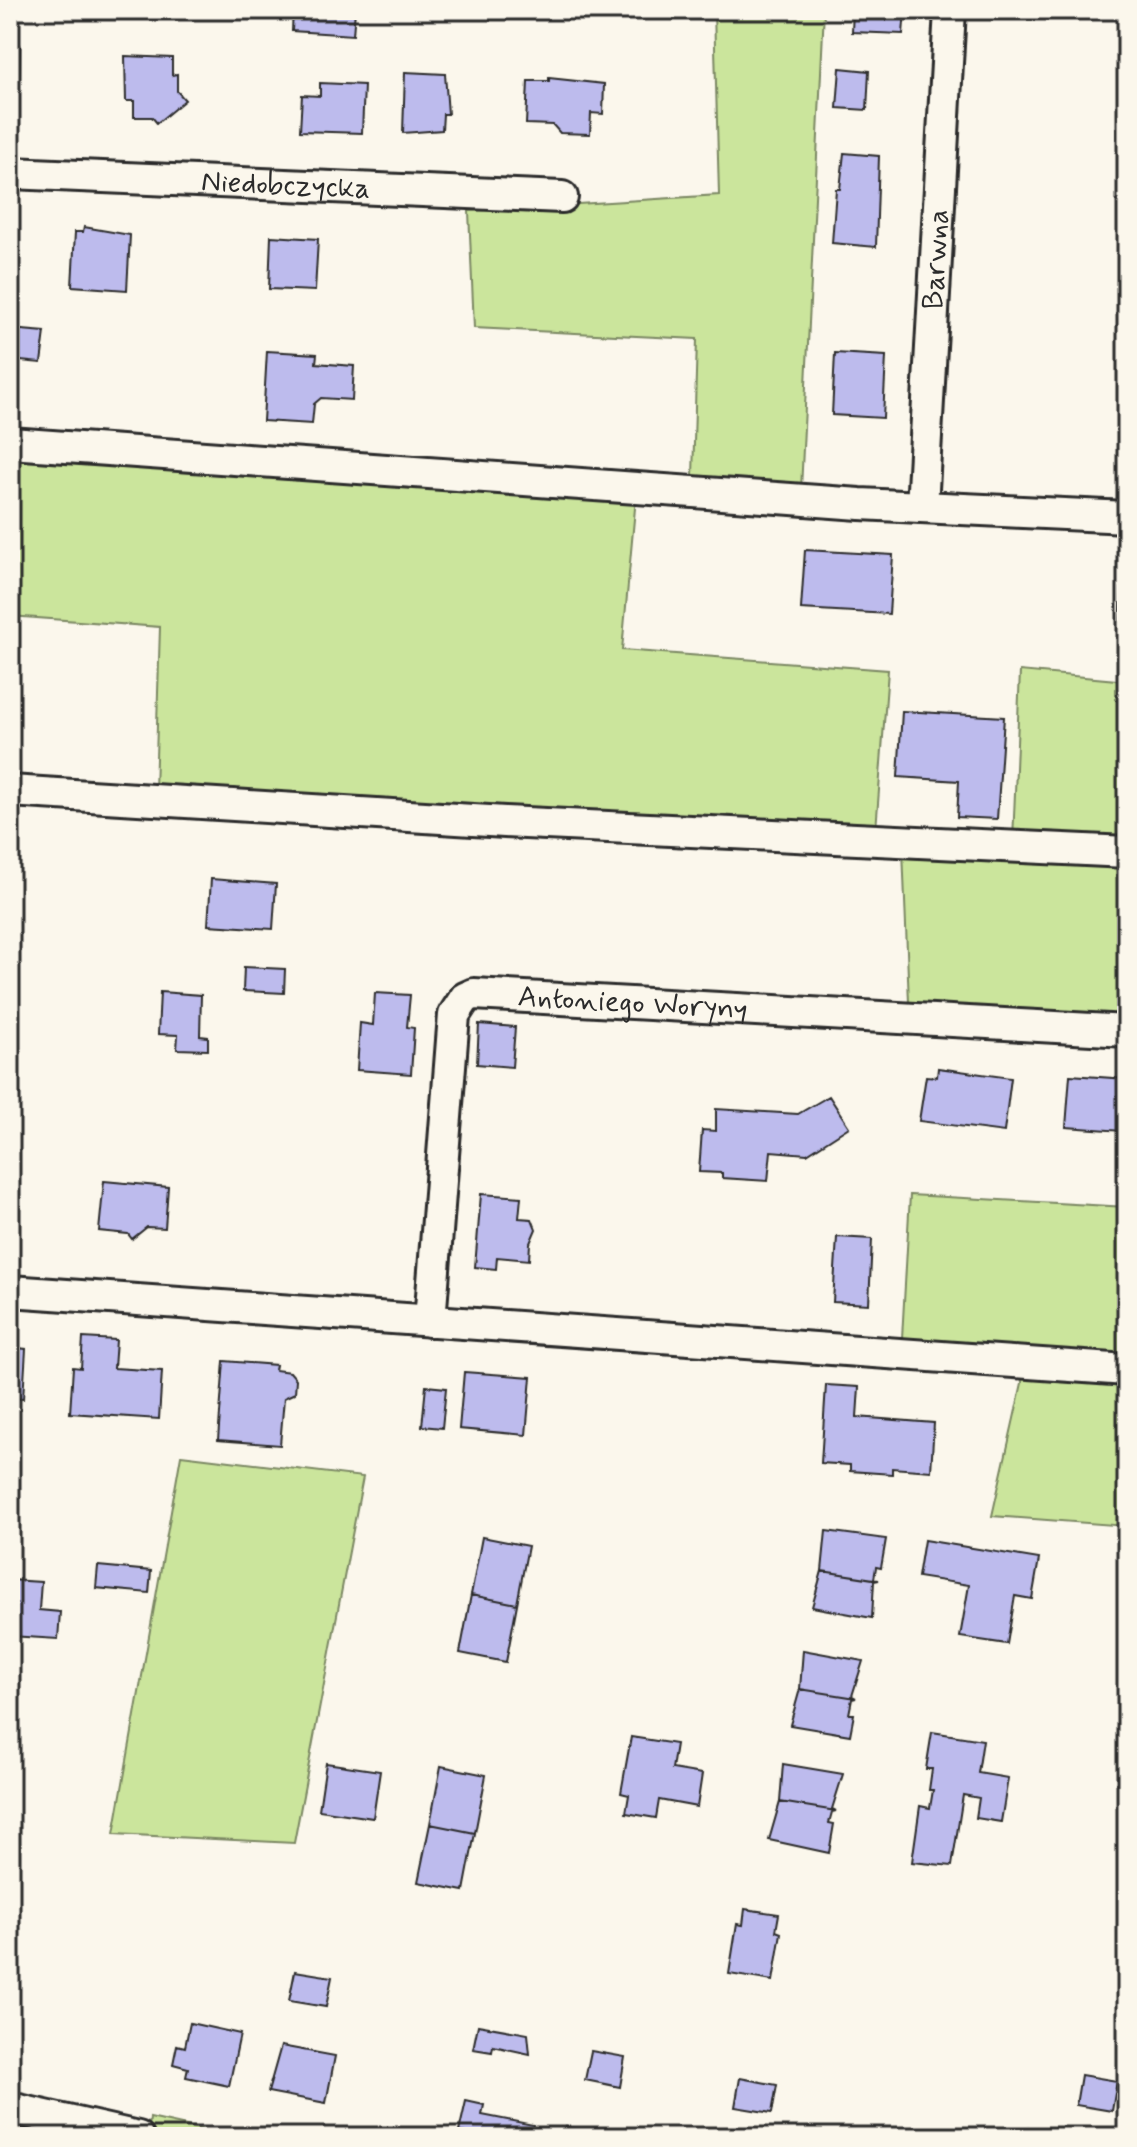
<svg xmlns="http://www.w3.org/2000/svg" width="1137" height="2147" font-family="Mynerve,sans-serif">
  <rect width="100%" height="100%" fill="#fbf7ec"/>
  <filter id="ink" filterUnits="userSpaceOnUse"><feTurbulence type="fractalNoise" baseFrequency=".0125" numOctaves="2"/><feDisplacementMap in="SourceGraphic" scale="16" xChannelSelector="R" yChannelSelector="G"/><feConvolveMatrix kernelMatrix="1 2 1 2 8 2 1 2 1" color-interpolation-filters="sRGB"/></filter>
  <g filter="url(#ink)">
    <path fill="#cbe59c" stroke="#7b8864" stroke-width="2" d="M714,10H824L801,490L693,477L697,339L474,328L469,211L719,195Z
      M10,457L636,497L622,650L888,670L876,830L1013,841L1020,671L1127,681V1015L909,1003L903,849L155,791L160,627L10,616Z
      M910,1195L1127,1207V1526L992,1516L1022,1383L1020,1347L902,1338Z
      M181,1455L363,1477L294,1843L114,1834Z
      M150,2118L236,2137H148Z"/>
    <path fill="#bdbbed" stroke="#2b2b2b" stroke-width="2" d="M65,10H121V17L65,14Z
      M293,10H355L353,35L292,31Z
      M853,10H905L903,34L852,32Z
      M10,44L20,45L18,114H10Z
      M125,56L172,58V75L177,74V91L185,100L157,123L152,117H134V101H126Z
      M840,68L869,71L867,110L837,108Z
      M405,72L445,74L448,114H443L442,130L403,133Z
      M549,78L604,84L603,114L591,113L590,134L560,133L553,125L526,124L528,81H549Z
      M320,83L364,85L362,133L300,131L302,95L320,96Z
      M844,153L879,156L876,247L832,243L836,189H840Z
      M84,227L130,235L127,290L72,286L75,232H83Z
      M271,236L318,239L315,291L269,289Z
      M10,329L45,332L41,363L10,360Z
      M267,351L317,354L316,363L354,366L352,400L321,398L314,404L312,424L263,421Z
      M835,353L886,356L883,418L832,415Z
      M805,550L893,555L889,614L801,609Z
      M1122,570H1127V648H1120Z
      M902,711L1004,717L997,819L957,817L959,781L898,777Z
      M211,879L276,884L273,929L208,925Z
      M244,967L285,969L284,993L243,991Z
      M160,992L201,995L200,1036L208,1037V1050L177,1049L178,1035L158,1034Z
      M375,993L410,995L407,1027L414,1028L411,1074L357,1070L360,1023L373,1025Z
      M479,1024L515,1027L512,1067L477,1064Z
      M938,1068L1011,1078L1004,1132L919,1121L926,1076L937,1077Z
      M1070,1075L1127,1079L1123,1131L1066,1127Z
      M829,1096L849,1127L807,1154L771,1151L768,1181L722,1178V1173L699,1172L702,1130L716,1131V1109L798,1114Z
      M104,1181L168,1187L165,1228L147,1227L132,1239L128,1234L99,1231Z
      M481,1194L521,1197L519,1218L532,1219L536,1229L530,1243L529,1260L497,1257L496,1269L475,1267Z
      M837,1237L872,1239L869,1304L833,1302Z
      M83,1338L116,1340L114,1368L162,1371L159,1419L70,1413L73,1367L81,1368Z
      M10,1347L26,1349L23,1399L10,1398Z
      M224,1361L276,1365L275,1370L290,1372L296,1379L295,1393L284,1398L280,1445L218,1440Z
      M464,1372L531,1377L526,1435L459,1429Z
      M826,1385L859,1387L857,1417L934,1423L931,1471L892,1468V1474L850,1471V1465L821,1463Z
      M426,1386L446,1388L442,1428L422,1426Z
      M826,1531L886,1539L881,1568L876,1567L874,1579L822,1571Z
      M482,1537L528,1546L517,1604L471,1595Z
      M924,1540L1039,1559L1032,1599L1015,1596L1007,1644L960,1637L969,1585L918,1577Z
      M98,1566L151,1571L149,1593L96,1588Z
      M822,1571L879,1580L874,1581L872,1618L812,1607Z
      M10,1580L41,1582L39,1610L60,1612L58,1639L10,1636Z
      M471,1595L517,1604L506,1662L460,1653Z
      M803,1650L863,1661L852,1696L856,1698L800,1689Z
      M800,1689L856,1698L852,1699L849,1714H854L850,1735L790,1725Z
      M932,1732L983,1740L978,1773L1008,1778L1001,1822L976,1818L979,1798L963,1795L952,1866L912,1862L920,1806L930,1808L933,1790H929L932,1769H926Z
      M631,1737L676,1744L672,1769L702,1774L697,1807L659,1800L656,1818L626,1813L629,1795L621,1793Z
      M326,1763L380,1771L373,1818L319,1810Z
      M783,1764L843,1774L832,1809L836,1811L780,1802Z
      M441,1766L486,1775L475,1833L430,1824Z
      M780,1802L836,1811L832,1812L829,1823L834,1824L829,1853L769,1840Z
      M430,1824L475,1833L464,1891L418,1882Z
      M745,1909L779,1914L776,1931L781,1933L773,1981L729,1974L737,1924L743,1925Z
      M295,1971L332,1977L326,2007L289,2001Z
      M190,2023L240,2034L229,2086L186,2077L188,2068L173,2064L177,2045L185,2047Z
      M478,2025L528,2034L530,2054L493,2046L492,2052L473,2049Z
      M281,2046L335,2056L326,2103L268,2092Z
      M591,2051L625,2057L620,2087L585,2080Z
      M1081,2075L1117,2081L1112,2111L1076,2105Z
      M740,2078L777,2085L772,2113L735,2107Z
      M466,2101L484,2105L482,2115L533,2125L531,2137H466L467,2133L459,2132Z
      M566,2127L619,2137H564Z
      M1029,2127L1081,2137H1027Z"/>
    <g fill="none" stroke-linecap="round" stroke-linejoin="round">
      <g stroke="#2b2b2b" stroke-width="36">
        <g id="street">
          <path id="s1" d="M10,173L562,197"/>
          <path d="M10,443L860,504L1127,517"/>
          <path id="s2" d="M922,507L950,10"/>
          <path d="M10,791L505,822L1127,852"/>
          <path d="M10,1291L1127,1370"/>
          <path id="s3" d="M430,1321L454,1015L465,998L474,994L1127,1031"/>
          <path d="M10,2108L138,2137"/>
        </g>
      </g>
      <use href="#street" stroke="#fbf7ec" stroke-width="30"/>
    </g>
  </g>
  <g text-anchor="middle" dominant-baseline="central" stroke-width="6" stroke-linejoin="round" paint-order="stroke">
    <g font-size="30" fill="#2b2b2b" stroke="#fbf7ec">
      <text stroke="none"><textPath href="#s1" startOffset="276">Niedobczycka</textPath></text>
      <text stroke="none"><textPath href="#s2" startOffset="248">Barwna</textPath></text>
      <text stroke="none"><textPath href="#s3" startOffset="496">Antoniego Woryny</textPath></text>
    </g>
  </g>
  <rect width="1137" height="2147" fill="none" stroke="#fbf7ec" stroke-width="40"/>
  <rect x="20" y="20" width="1097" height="2107" fill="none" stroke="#2b2b2b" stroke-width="3" filter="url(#ink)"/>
</svg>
